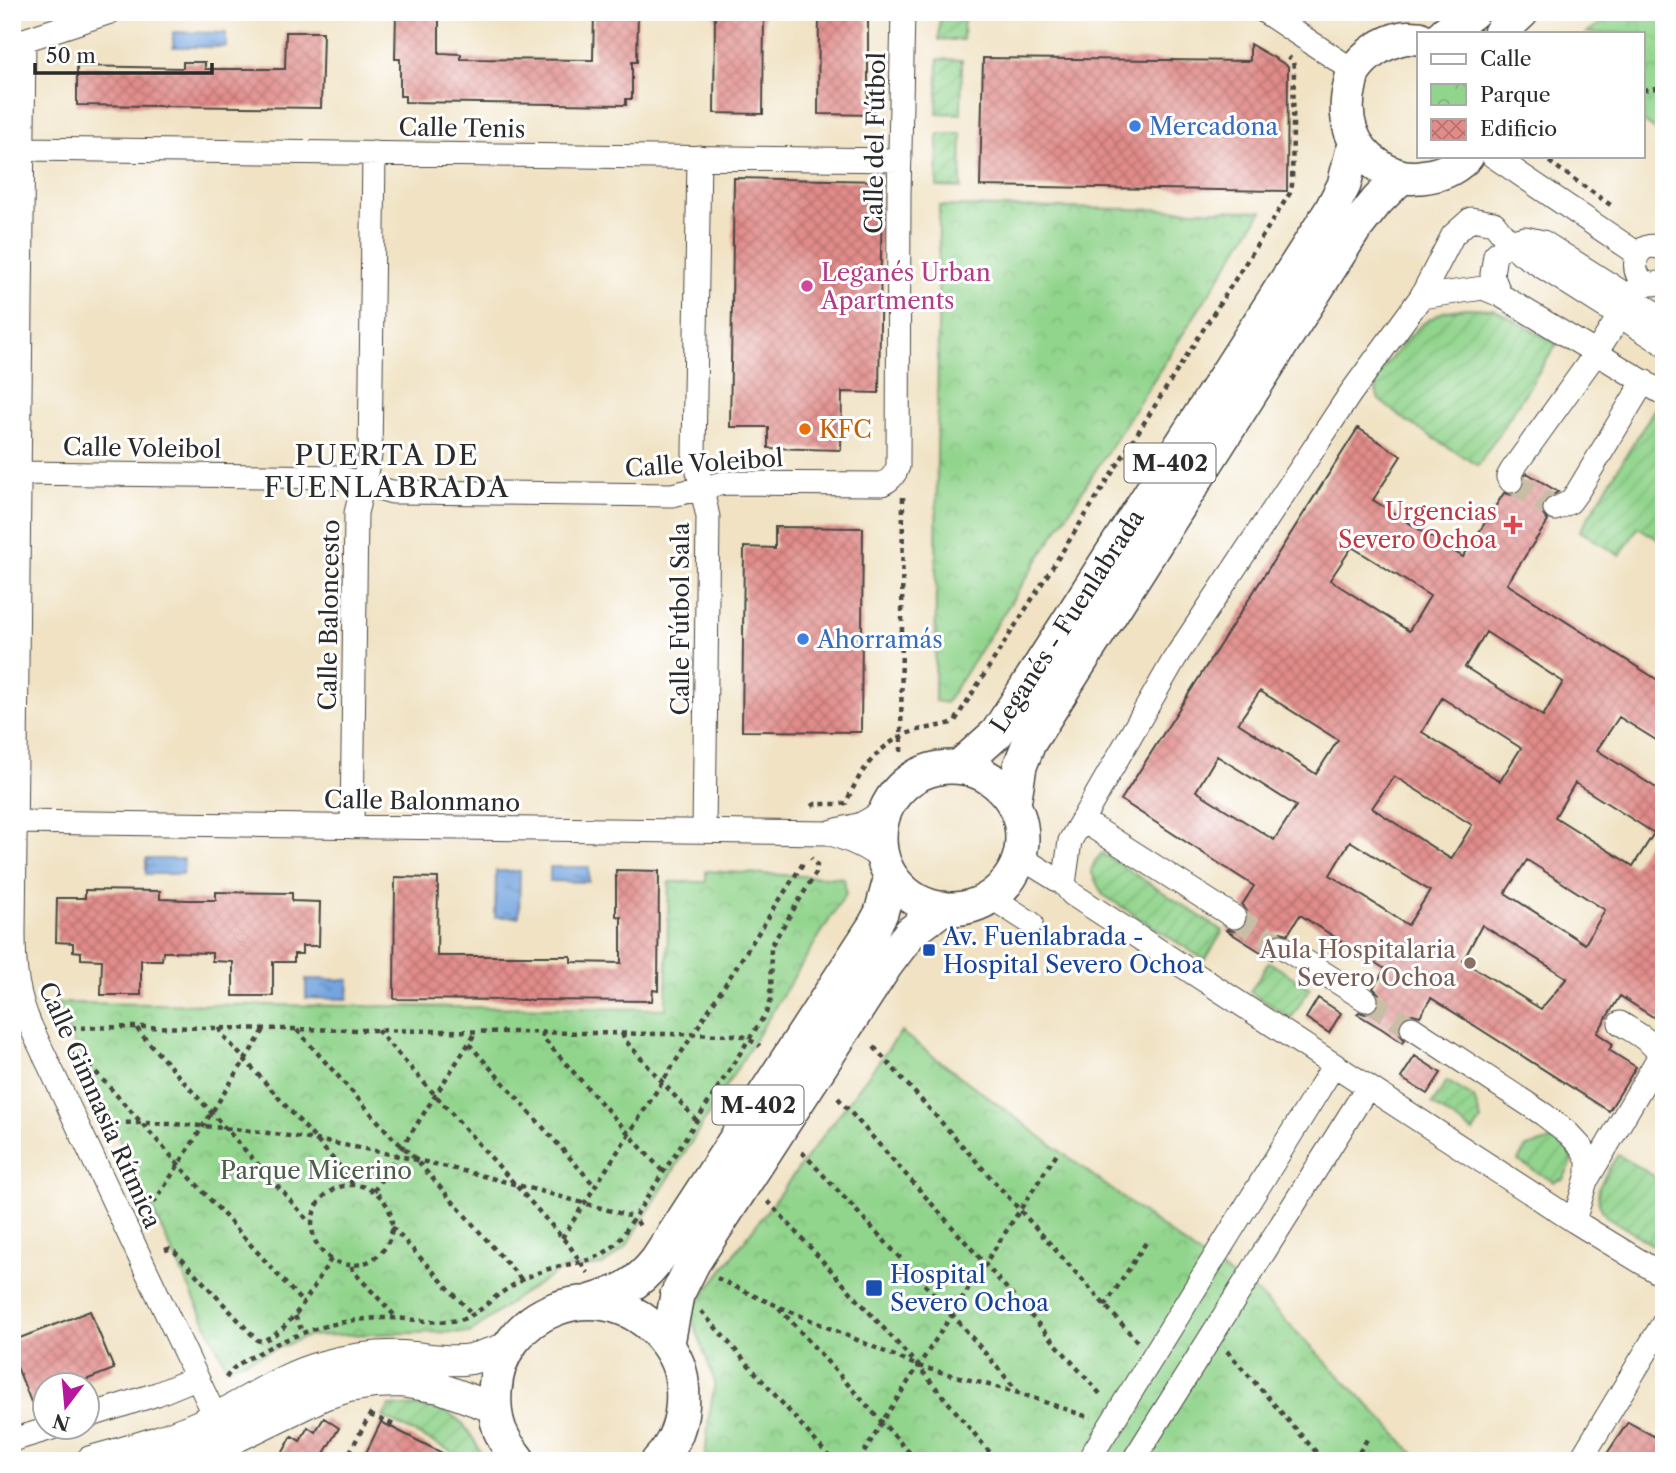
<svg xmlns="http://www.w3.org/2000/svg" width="1676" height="1473" font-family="'Libre Caslon Text',serif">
  <defs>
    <pattern id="park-crowns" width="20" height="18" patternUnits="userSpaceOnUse" patternTransform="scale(1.75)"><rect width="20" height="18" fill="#91d48c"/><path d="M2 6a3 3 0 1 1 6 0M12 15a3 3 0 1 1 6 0" fill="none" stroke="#7db679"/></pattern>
    <pattern id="garden-furrows" width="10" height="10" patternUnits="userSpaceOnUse" patternTransform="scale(1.75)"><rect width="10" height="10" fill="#91d48c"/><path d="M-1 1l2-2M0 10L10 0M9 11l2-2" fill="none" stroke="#7db679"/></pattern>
    <pattern id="water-ripples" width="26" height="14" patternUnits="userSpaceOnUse" patternTransform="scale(1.75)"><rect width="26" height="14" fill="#75a4df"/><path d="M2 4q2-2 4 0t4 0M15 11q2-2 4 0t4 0" fill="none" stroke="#6086b5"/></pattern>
    <pattern id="building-cross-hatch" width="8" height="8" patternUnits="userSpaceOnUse" patternTransform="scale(1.75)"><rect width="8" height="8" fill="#e28c8a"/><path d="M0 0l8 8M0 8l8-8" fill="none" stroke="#b77371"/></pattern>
  </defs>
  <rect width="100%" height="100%" fill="#fff"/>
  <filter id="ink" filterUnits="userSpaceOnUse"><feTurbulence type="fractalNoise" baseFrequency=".0143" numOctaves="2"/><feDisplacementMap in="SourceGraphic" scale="14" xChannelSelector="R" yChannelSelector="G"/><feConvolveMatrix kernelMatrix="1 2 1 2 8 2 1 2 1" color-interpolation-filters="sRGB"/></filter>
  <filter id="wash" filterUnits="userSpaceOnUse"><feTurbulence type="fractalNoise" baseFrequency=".00686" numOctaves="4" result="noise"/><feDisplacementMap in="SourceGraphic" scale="28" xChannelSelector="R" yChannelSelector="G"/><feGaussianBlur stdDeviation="1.57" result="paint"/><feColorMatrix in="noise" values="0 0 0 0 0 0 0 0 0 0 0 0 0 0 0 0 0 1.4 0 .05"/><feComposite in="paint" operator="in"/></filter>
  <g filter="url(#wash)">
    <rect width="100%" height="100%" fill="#f0e2c3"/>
    <path fill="url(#park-crowns)" stroke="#5e805c" stroke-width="2" d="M1617,12H1664V136L1643,121V33H1586Z
      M939,206L1262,211L946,703L935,701Z
      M706,871L844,878L846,893L626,1247L603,1265L563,1269L519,1296L470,1333L445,1332L308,1336L227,1368L55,1003L666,1009L669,882H706Z
      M901,1032L1195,1252L1259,1294L1385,1422L1420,1461H710L705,1458L709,1417L715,1382L690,1313Z"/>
    <path fill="url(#garden-furrows)" stroke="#5e805c" stroke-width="2" d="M940,12H964L963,40H939Z
      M938,59L962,60L961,114L937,113Z
      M938,134H962L961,188L937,187Z
      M1465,308L1494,309L1557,344L1478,466L1405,420L1379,400L1375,388L1379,374L1402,344L1422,324L1443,312Z
      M1655,408L1664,413V543L1638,527L1620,556L1580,531Z
      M1102,853L1223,931L1205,960L1102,894L1091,871L1095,861Z
      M1269,962L1310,988L1291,1018L1250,992Z
      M1447,1081L1474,1098L1481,1120L1473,1132L1432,1104Z
      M1553,1140L1569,1151L1572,1162L1563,1179L1554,1182L1518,1161L1526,1147Z
      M1618,1155L1664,1182V1252L1606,1216C1588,1192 1605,1176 1618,1155Z
      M389,1406C446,1406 460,1408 485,1461H470L383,1417Z"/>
    <path fill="url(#water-ripples)" stroke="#506885" stroke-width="2" d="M173,32L226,33V47H173Z
      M146,859H184L183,874H146Z
      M550,867H589V882L550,881Z
      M496,871H520L519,917H495Z
      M306,979L349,980L348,999L306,998Z"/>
    <g id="blocks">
      <path fill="url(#building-cross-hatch)" fill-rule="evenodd" d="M396,12H439V53L461,54V59L593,60L594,12H638L637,62H632V99H626V105L405,102V96H400V59H395Z
        M715,12H764L763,114L714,113Z
        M819,12H868V97H874V115L818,114Z
        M286,32H323L321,108L77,105V66L183,68V62H205V69H285Z
        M1250,44L1288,66L1287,191L980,186L983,58L1250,61Z
        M734,178L882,181L879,393L842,392L841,450L768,448V427H730Z
        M1358,428L1401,456L1373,500L1463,557L1504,493L1512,495L1520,492L1524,486V477L1527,473L1558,492L1549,497L1543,502L1541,508L1542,514L1548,521L1507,584L1664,684V745L1619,717L1597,750L1664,793V1024L1620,996L1597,1033L1613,1044L1609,1050L1636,1067L1609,1111L1431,998L1420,1016L1413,1014L1406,1015L1400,1021L1398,1028L1400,1035L1405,1040L1403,1043L1382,1029L1357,1014L1359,1012L1365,1014L1372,1013L1378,1007L1380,1001L1379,994L1373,988L1385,969L1300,915L1288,934L1281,932L1275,933L1270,938L1267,946L1268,952L1273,957L1272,959L1226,930L1227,929L1233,931L1240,930L1246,924L1248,918L1247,911L1242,905L1254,886L1121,800ZM1352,547L1430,596L1409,631L1330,580ZM1486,632L1563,682L1543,716L1465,667ZM1260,691L1338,740L1316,774L1238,723ZM1442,698L1521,748L1500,781L1422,732ZM1217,756L1296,806L1274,840L1196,791ZM1394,776L1472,825L1451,859L1372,808ZM1575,783L1654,833L1633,866L1555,817ZM1350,841L1430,891L1408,925L1330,875ZM1527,860L1605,910L1585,944L1505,893ZM1482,925L1567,978L1541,1009L1463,961Z
        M775,527L863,528L861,732L742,731L744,547L775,548Z
        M616,870L659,871L658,991L653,990L652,1001L394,999L395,877L438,878L437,956H571V962L621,963V917L616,916Z
        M85,890L160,891V899L188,900H216V892L292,893V901L320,902L319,946H302V954H294V962H273V996H233V962L212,961V953L171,952H163L162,960H141V995H101L102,960L81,959V952L73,951V943L56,942L57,898H85Z
        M1318,998L1341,1013L1329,1033L1306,1018Z
        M1415,1056L1441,1073L1427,1094L1401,1078Z
        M90,1311L114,1369L73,1385H46V1396L31,1402L12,1354V1341Z
        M324,1418L339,1428L323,1455L332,1461H278L292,1436L300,1441L308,1427L315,1432Z
        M381,1422L458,1461H362Z
        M1628,1422L1664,1442V1461H1602Z"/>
    </g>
  </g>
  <g filter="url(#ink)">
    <use href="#blocks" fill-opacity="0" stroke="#494642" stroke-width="2"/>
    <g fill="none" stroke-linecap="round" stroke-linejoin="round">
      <path stroke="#c9bda5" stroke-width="23" stroke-dasharray="23 11" stroke-linecap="butt" d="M1511,481L1555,509
        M1234,917L1281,946
        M1366,1000L1412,1028"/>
      <g stroke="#494642" stroke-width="25">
        <path id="minor" d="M1265,12L1354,71
          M24,40L14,933C14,969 17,995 31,1027L216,1418
          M12,44L110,12
          M23,149L900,160
          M1493,156L1638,254
          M699,157L694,453L708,517L704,831
          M1664,249C1625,233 1627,298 1664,281
          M1500,295L1492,274L1495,255L1509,242L1525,238L1543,242L1664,319
          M1421,297L1483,288L1500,295L1664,394
          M19,473L339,477L392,492H401L672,495L724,483L882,484C891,480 895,475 898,466L899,195L903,12
          M1511,481L1508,477L1512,470L1596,353L1642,280
          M1555,509L1570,502L1578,491L1644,381
          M1082,820L1234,917
          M15,822L828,833C849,840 868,847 885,862
          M352,827L356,513L370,456L374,153
          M828,833C839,828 850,828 861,824C872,819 881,812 889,805
          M1020,857L1064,884L1072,894L1574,1221L1664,1276
          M1064,884L1070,841L1175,658L1350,394L1421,297L1453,235L1471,219L1494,223L1509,242L1522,254L1664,344
          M991,897L1031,923
          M1281,946L1366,1000
          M1412,1028L1543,1114L1568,1133L1582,1148L1588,1160V1174L1574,1221
          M1588,1178L1659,1057C1657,1043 1632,1031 1620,1023
          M88,1416L157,1394L196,1378
          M12,1440L52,1428
          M1088,1461L1334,1065
          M1133,1461L1367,1088
          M1580,1461L1664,1322"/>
      </g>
      <g stroke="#494642" stroke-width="32">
        <path id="major" d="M91,1461C135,1449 177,1437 217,1417C252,1400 284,1376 323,1366C349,1359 375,1355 402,1356C424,1357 448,1363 471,1359C483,1356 495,1351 507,1348
          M183,1461L214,1448L323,1395L349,1387L375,1383L400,1382L440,1388L494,1408"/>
      </g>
      <g stroke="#494642" stroke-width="36">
        <path id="highway" d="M1445,33L1473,12
          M1500,33L1522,12
          M1419,38C1414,38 1408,37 1403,38C1384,42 1364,55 1354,71C1352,75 1351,81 1350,86C1342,118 1351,148 1379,166C1391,175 1405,179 1420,177C1440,175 1453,170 1467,156
          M959,767L997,733L1330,212L1344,185L1352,153L1357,144
          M880 838a71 71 0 1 1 142 0a71 71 0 1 1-142 0Z
          M1014,804L1020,766L1029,743L1354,230L1377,201L1401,177
          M589,1302C619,1293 637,1286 657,1260L874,926L881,913L891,876
          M668,1343L677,1295L693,1263L886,965L910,933L943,908
          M519,1461C514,1454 508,1447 504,1439C496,1425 494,1408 495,1392C498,1311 599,1272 656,1331C669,1345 680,1362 682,1382C685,1411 680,1439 658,1461"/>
      </g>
      <path stroke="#494642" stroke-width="4.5" stroke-dasharray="5 5" stroke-linecap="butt" d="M1341,12L1348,14L1352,12
        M1643,90L1664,87
        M1541,156L1612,206
        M901,752L903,497
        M812,806L815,804H841L846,803C860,771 878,744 912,732C922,728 949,726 955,721C957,718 959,714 961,711L1290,193L1292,185L1294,68L1293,61L1289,57
        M61,1028L137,1027L739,1035L745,1037L760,1046
        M137,1028L140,1033L307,1219L312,1222
        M219,1028L221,1033L351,1179V1185
        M297,1030L393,1138L410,1153L522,1280
        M377,1030L554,1228L571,1248L588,1273
        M542,1032V1037L663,1172
        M622,1033L624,1039L697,1121
        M469,1044L595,1186
        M874,1047L1137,1341
        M73,1055H78L85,1060L303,1303
        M838,1098L1102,1396
        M106,1125C119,1122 131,1123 143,1123C170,1124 197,1125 223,1128C362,1141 496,1178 629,1216
        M802,1152L952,1314L1019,1393
        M312 1225a40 40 0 1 1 80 0a40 40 0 1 1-80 0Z
        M374,1191L476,1032
        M768,1201L918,1366L997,1461
        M146,1210L155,1201L179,1164L264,1030
        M637,1221L641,1228
        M392,1227L473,1315
        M562,1238L802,865L804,859
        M165,1250L169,1249L175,1252L257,1340L261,1341C291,1333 314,1285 331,1259
        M352,1266L353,1271L396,1317
        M717,1278L752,1295L918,1366L1019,1393L1091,1418
        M1105,1306L1147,1241
        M779,1308L917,1461
        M701,1311L833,1461
        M295,1316L301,1329
        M1227,1351L1324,1461
        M226,1378C233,1366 243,1361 255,1355C293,1333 338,1319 383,1318C409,1317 431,1325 458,1320C475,1317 485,1305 498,1295C510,1287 522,1279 535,1274C566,1260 593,1268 619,1241L766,1013L770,1000L771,946L816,873L817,865L811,858
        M370,1415L394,1425
        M345,1461L373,1409
        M859,1461L882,1422L1059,1150
        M1354,1461L1369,1436"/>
      <use href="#minor" stroke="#fff" stroke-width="23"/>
      <use href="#major" stroke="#fff" stroke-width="30"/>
      <use href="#highway" stroke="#fff" stroke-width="33"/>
    </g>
  </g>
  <g fill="#3f7fe0" stroke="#fff" stroke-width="2.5">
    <circle cx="1135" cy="126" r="7"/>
    <circle cx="803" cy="639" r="7"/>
  </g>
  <circle fill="#d1479c" stroke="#fff" stroke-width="2.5" cx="807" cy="286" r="7"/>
  <circle fill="#e8710a" stroke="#fff" stroke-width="2.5" cx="805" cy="429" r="7"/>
  <path fill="#e0444e" stroke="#fff" stroke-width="2.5" d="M1509.5 514.5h7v7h7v7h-7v7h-7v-7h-7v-7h7z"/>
  <g fill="#1a4fb4" stroke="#fff" stroke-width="2.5">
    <rect x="922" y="943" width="14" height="14" rx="3.5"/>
    <rect x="865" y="1279" width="18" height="18" rx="3.5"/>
  </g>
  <circle fill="#8d6e63" stroke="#fff" stroke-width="2.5" cx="1470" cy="963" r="7"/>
  <g text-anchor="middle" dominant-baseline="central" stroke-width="6" stroke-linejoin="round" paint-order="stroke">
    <g fill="#fff" stroke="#6b6b6b" stroke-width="2">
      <rect x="1124.5" y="443.5" width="91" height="39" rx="5"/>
      <rect x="712.5" y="1085.5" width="91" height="39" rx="5"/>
    </g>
    <g font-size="23" font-weight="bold" fill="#2b2b2b">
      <text x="1170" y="463">M-402</text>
      <text x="758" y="1105">M-402</text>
    </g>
    <g font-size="24" fill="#366cbe" stroke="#fff" text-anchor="start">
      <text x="1149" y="126">Mercadona</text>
      <text x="817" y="639">Ahorramás</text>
    </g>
    <g font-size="24" fill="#2b2b2b" stroke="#fff">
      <text transform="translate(462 128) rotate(1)">Calle Tenis</text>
      <text transform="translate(875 143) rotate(-89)">Calle del Fútbol</text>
      <text transform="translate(142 448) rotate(1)">Calle Voleibol</text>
      <text transform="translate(704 463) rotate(-4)">Calle Voleibol</text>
      <text transform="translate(329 615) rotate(-89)">Calle Baloncesto</text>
      <text transform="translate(680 619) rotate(-90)">Calle Fútbol Sala</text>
      <text transform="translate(1067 621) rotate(-57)">Leganés - Fuenlabrada</text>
      <text transform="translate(422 801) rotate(1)">Calle Balonmano</text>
      <text transform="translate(100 1105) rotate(66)">Calle Gimnasia Rítmica</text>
    </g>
    <g font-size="24" fill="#b23c85" stroke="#fff" text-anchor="start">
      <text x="821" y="272">Leganés Urban<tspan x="821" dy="28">Apartments</tspan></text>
    </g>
    <g font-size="24" fill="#c56008" stroke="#fff" text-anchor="start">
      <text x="819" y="429">KFC</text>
    </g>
    <g font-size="24" fill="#be3a42" stroke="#fff" text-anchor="end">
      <text x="1497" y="511">Urgencias<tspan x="1497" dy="28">Severo Ochoa</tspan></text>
    </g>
    <g font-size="24" fill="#164399" stroke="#fff" text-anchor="start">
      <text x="943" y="936">Av. Fuenlabrada -<tspan x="943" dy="28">Hospital Severo Ochoa</tspan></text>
      <text x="890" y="1274">Hospital<tspan x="890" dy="28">Severo Ochoa</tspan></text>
    </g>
    <g font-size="24" fill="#785e54" stroke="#fff" text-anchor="end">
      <text x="1456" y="949">Aula Hospitalaria<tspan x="1456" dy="28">Severo Ochoa</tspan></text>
    </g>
    <g font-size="24" fill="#4a5e48" stroke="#fff">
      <text x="316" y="1170">Parque Micerino</text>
    </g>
    <g font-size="28" letter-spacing="2" fill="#2b2b2b" stroke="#fff">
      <text x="387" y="455">PUERTA DE<tspan x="387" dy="32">FUENLABRADA</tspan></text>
    </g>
  </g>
  <rect width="1676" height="1473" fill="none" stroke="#fff" stroke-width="42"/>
  <rect x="1417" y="32" width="228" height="126" fill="#ffffff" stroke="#aaaaaa" stroke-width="2"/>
  <rect x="1431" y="54" width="35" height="10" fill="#ffffff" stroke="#aaaaaa" stroke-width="2"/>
  <text x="1480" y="66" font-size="21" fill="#2b2b2b">Calle</text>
  <rect x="1431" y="84" width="35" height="21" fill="url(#park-crowns)" stroke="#aaaaaa" stroke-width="2"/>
  <text x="1480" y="102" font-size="21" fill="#2b2b2b">Parque</text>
  <rect x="1431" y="119" width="35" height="21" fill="url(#building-cross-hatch)" stroke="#aaaaaa" stroke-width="2"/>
  <text x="1480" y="136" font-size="21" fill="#2b2b2b">Edificio</text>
  <g transform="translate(66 1406) rotate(196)"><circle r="33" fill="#ffffff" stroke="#aaaaaa" stroke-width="2"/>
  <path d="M0-5L12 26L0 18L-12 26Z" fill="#b5179e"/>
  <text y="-10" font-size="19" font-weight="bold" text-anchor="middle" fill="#2b2b2b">N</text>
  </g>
  <path d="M35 63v10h177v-10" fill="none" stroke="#2b2b2b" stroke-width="3.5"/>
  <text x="46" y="63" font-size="21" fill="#2b2b2b" stroke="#ffffff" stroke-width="5" paint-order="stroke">50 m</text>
</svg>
